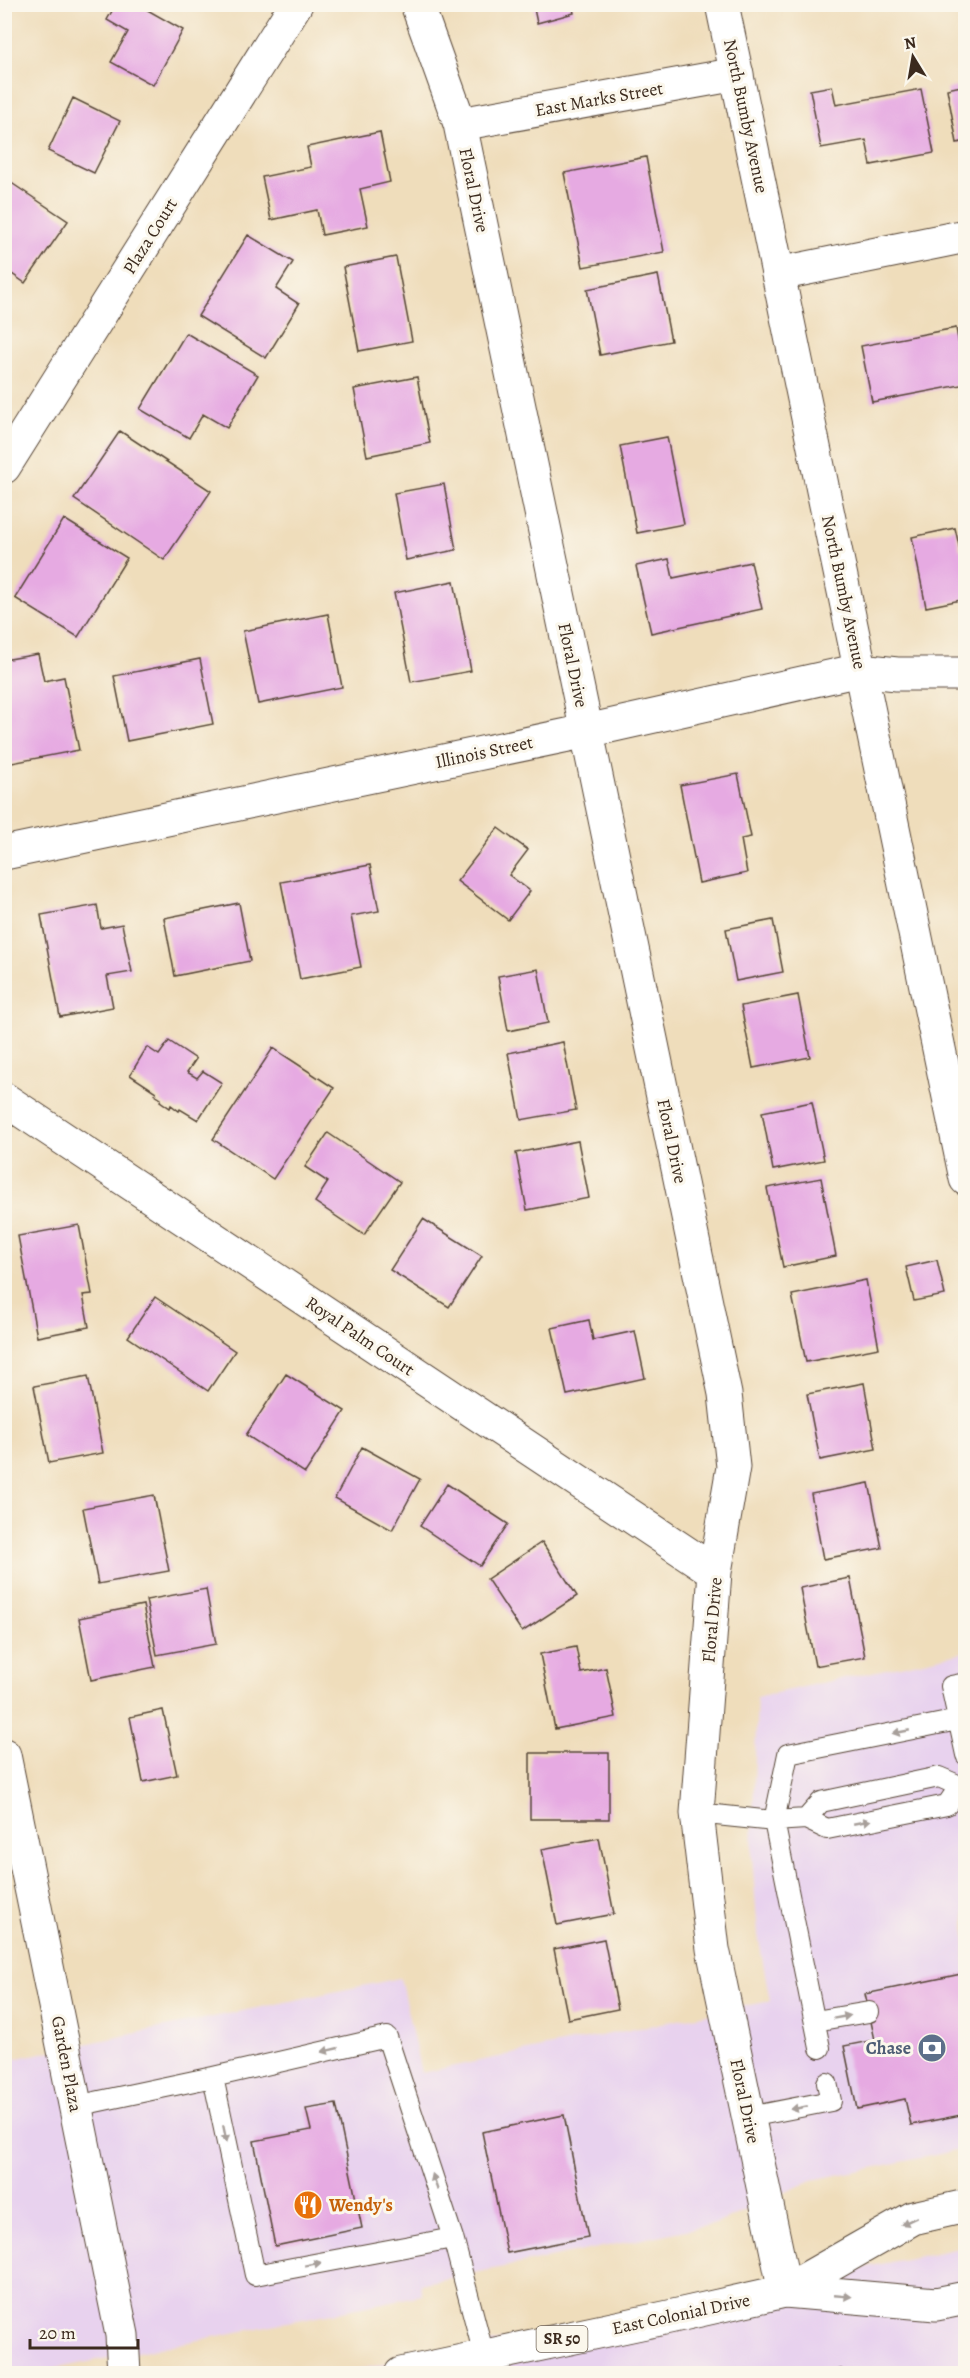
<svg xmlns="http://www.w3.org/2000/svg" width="970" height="2378" font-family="Alegreya,serif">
  <rect width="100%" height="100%" fill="#fbf7ec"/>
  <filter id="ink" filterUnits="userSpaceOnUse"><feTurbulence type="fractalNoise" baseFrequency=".0167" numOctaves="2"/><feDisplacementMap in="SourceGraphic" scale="12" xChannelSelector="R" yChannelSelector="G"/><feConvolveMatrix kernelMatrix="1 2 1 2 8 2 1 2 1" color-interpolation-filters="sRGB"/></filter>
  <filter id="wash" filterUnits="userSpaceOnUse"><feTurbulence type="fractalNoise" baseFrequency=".008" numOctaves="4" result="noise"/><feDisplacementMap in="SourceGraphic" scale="24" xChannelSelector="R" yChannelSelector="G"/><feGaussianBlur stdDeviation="1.35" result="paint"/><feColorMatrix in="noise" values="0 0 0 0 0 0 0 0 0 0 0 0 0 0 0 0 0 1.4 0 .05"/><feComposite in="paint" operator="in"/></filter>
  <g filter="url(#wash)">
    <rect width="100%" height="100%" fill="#efddbb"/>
    <path fill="#e8d2ee" d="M965,1652V2149L812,2180L716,2224L420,2284L422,2295L33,2373H5L4,2061L400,1978L421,2073L770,2001L758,1935L752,1855L757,1697Z
      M965,2247V2373H341Z"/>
    <g id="blocks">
      <path fill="#e6aae2" d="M116,4H137L183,30L153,85L111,62L128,32L107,20Z
        M533,4H572L574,13L537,23Z
        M966,85V141L957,143L947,89Z
        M832,86L836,105L921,89L934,153L871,165L866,140L821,148L810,90Z
        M73,98L120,121L94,173L48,151Z
        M380,132L390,182L360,189L368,226L322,235L317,210L271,220L262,177L311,167L307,147Z
        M646,157L664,252L583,267L564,173Z
        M10,182L68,221L25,283L5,269V191Z
        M248,235L293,262L276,289L299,304L266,358L198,316Z
        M396,257L412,341L359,351L343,267Z
        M658,275L671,341L600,355L587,289Z
        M956,328L966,384L872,402L861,346Z
        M186,333L258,375L227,428L203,414L189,438L140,409Z
        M417,377L430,443L367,456L354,389Z
        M120,431L211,491L164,560L74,499Z
        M667,437L684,524L637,533L620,446Z
        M444,484L456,550L406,560L394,493Z
        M64,519L127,558L78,637L15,598Z
        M955,528L960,550L966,549V599L926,607L912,537Z
        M669,559L673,578L751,562L762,609L651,633L636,566Z
        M454,581L471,671L411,682L394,593Z
        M328,614L342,687L258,704L243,631Z
        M38,654L44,681L64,677L79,750L7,764L4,752V660Z
        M200,659L213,724L127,741L114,676Z
        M738,774L751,837L741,839L747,873L699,883L680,785Z
        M498,828L528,850L509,875L530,891L508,920L457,881Z
        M370,865L379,911L351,916L361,967L300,979L281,882Z
        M239,903L250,961L175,976L164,918Z
        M97,905L101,928L122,924L132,972L107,976L113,1007L60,1017L41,915Z
        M773,920L783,972L736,981L726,929Z
        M538,969L548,1023L508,1031L498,976Z
        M798,995L810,1057L753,1068L741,1006Z
        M169,1041L196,1059L187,1072L197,1078L203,1071L222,1083L198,1120L180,1109L179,1111L171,1105L170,1108L160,1101L161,1099L155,1095L156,1092L130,1075L147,1047L159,1055Z
        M563,1042L576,1110L521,1120L508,1053Z
        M273,1048L334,1088L273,1179L213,1139Z
        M812,1102L824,1160L773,1170L762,1112Z
        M328,1133L400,1182L364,1235L315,1202L328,1182L305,1167Z
        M578,1141L589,1198L527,1210L516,1153Z
        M821,1178L836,1256L783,1267L767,1188Z
        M423,1219L482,1256L449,1307L390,1270Z
        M79,1225L92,1294L83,1295L89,1327L37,1337L18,1236Z
        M937,1260L945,1295L914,1301L906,1267Z
        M866,1280L879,1348L806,1362L792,1295Z
        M155,1297L235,1351L208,1391L128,1337Z
        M589,1320L593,1340L635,1331L645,1378L567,1395L552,1328Z
        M286,1374L345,1411L305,1473L246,1435Z
        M88,1376L103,1453L49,1463L34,1386Z
        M864,1383L876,1449L820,1460L807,1394Z
        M362,1447L420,1479L392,1530L335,1498Z
        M869,1483L882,1548L823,1559L811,1494Z
        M447,1484L508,1524L480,1566L420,1526Z
        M154,1495L169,1571L98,1584L83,1508Z
        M542,1542L577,1596L522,1632L487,1579Z
        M850,1578L865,1657L815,1666L800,1588Z
        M206,1589L216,1644L157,1655L146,1600Z
        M143,1605L155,1667L91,1680L79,1618Z
        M576,1647L581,1673L606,1668L616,1717L555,1729L540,1654Z
        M163,1710L177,1775L143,1782L130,1717Z
        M530,1753H609V1819H530Z
        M599,1838L614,1914L557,1925L542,1849Z
        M604,1939L618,2009L568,2019L554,1949Z
        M966,1973V2114L911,2125L905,2099L857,2109L844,2046L875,2040L865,1994Z
        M336,2104L362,2228L275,2246L254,2141L311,2130L306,2109Z
        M564,2115L588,2237L507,2253L482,2132Z
        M841,2369L849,2374H824V2372Z"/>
    </g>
  </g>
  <g filter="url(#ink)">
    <use href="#blocks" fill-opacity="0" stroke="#564536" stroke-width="1.5"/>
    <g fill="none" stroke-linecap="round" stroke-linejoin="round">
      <g stroke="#564536" stroke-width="22">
        <path id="lane" d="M966,1683L951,1686L966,1755
          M958,1720L788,1754L774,1821L806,1819L827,1829L947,1805L960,1786
          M697,1813L774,1821L820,2048
          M806,1819L821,1802L939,1777L960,1786L966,1785
          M815,2021L869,2012
          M213,2077L255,2275L453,2238
          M76,2106L213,2077L387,2037L453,2238L489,2374
          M749,2117L831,2101L827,2083"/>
      </g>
      <g stroke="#564536" stroke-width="35">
        <path id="street" d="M417,4L460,124L725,1394L733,1467L715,1572L697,1813L713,1949L785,2291
          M460,124L737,74
          M778,274L966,236
          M4,467L296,4
          M4,853L587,731L860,670L897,674H966
          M4,1099L715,1572
          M4,1755L122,2335L124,2374"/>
      </g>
      <g stroke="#564536" stroke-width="35">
        <path id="secondary" d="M722,4L966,1179"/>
      </g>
      <g stroke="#564536" stroke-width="35">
        <path id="highway" d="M785,2291L936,2304L966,2298
          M401,2374L669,2317L785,2291L913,2218L966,2206"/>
      </g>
      <use href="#lane" stroke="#fff" stroke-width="20"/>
      <use href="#street" stroke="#fff" stroke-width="33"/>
      <use href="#secondary" stroke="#fff" stroke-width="33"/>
      <use href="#highway" stroke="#fff" stroke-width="33"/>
    </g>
    <defs><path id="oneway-solid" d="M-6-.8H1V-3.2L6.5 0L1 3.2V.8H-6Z" transform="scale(1.5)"/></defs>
    <g fill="#a79f9a">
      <use href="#oneway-solid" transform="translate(901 1732) rotate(169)"/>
      <use href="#oneway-solid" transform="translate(862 1822) rotate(-11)"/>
      <use href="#oneway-solid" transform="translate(842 2017) rotate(-10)"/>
      <use href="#oneway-solid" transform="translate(330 2050) rotate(167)"/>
      <use href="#oneway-solid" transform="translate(799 2108) rotate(169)"/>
      <use href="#oneway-solid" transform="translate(225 2134) rotate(78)"/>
      <use href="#oneway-solid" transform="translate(435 2182) rotate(-108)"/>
      <use href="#oneway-solid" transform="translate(909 2221) rotate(155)"/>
      <use href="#oneway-solid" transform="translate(313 2264) rotate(-10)"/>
      <use href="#oneway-solid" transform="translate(843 2296) rotate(5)"/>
    </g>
  </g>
  <defs>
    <g id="bank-disc" transform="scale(1.5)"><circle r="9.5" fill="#5c6f8a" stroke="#fbf7ec"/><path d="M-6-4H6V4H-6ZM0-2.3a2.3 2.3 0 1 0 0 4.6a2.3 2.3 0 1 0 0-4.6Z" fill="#fff"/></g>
    <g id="restaurant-disc" transform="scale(1.5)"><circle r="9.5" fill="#e8710a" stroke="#fbf7ec"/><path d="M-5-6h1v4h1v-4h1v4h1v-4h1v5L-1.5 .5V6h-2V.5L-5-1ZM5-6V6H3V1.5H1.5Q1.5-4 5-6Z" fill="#fff"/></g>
  </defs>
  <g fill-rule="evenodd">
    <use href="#bank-disc" x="932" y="2048"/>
    <use href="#restaurant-disc" x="308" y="2205"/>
  </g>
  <g text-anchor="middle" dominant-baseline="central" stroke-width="6" stroke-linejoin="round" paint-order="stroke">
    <rect fill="#fbf7ec" stroke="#75685c" stroke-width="1.5" x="536.5" y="2326" width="51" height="26" rx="4.5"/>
    <g font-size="16" font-weight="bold" fill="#3b2a1e">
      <text x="562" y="2339">SR 50</text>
    </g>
    <g font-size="18" fill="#3b2a1e" stroke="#fbf7ec">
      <text transform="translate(599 99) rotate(-10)">East Marks Street</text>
      <text transform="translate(746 116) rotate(78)">North Bumby Avenue</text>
      <text transform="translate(474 190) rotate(78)">Floral Drive</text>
      <text transform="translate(150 236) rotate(-58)">Plaza Court</text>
      <text transform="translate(844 592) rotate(78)">North Bumby Avenue</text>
      <text transform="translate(573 665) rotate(78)">Floral Drive</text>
      <text transform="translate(484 752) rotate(-12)">Illinois Street</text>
      <text transform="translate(672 1141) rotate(78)">Floral Drive</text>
      <text transform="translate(360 1336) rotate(34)">Royal Palm Court</text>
      <text transform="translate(712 1620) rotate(-85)">Floral Drive</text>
      <text transform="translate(67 2064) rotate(79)">Garden Plaza</text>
      <text transform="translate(745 2101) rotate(78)">Floral Drive</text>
      <text transform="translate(681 2314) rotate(-12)">East Colonial Drive</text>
    </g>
    <g font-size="18" font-weight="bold" fill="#4e5e75" stroke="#fbf7ec" text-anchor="end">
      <text x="911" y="2048">Chase</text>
    </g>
    <g font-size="18" font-weight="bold" fill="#c56008" stroke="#fbf7ec" text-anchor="start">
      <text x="329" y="2205">Wendy's</text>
    </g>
  </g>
  <rect width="970" height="2378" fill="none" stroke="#fbf7ec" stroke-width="24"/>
  <g transform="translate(913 57) rotate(349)" stroke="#fbf7ec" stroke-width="4.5" paint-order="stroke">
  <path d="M0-4.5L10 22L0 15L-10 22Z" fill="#3b2a1e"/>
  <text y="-9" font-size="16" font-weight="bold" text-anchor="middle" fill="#3b2a1e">N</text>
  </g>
  <path d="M30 2339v9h108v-9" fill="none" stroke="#3b2a1e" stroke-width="3"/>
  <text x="39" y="2339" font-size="18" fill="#3b2a1e" stroke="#fbf7ec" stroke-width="4.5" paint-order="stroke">20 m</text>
</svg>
